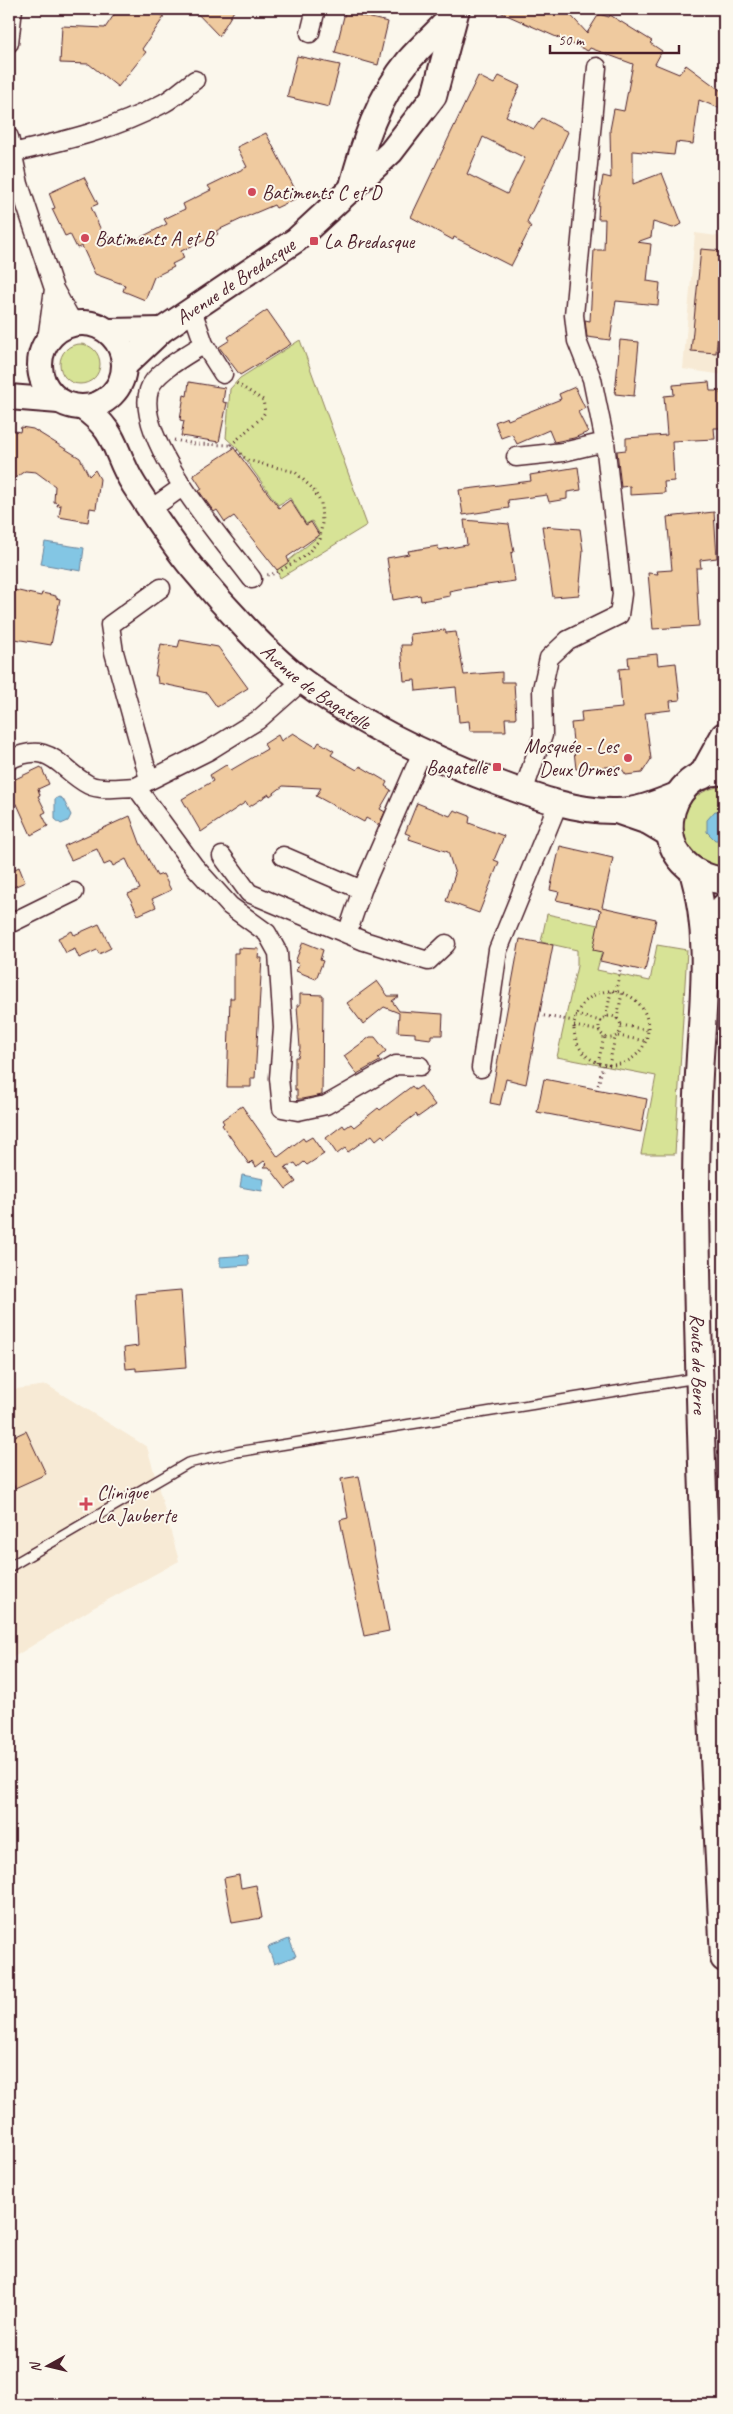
<svg xmlns="http://www.w3.org/2000/svg" width="733" height="2414" font-family="Caveat,sans-serif">
  <rect width="100%" height="100%" fill="#fbf7ec"/>
  <filter id="ink" filterUnits="userSpaceOnUse"><feTurbulence type="fractalNoise" baseFrequency=".02" numOctaves="2"/><feDisplacementMap in="SourceGraphic" scale="10" xChannelSelector="R" yChannelSelector="G"/><feConvolveMatrix kernelMatrix="1 2 1 2 8 2 1 2 1" color-interpolation-filters="sRGB"/></filter>
  <g filter="url(#ink)">
    <path fill="#f7ead5" d="M695,233L724,237V375L683,369Z
      M47,1385L147,1447L179,1561L93,1608L9,1660V1390Z"/>
    <path fill="#d7e396" stroke="#908160" d="M300,340L367,525L280,578L277,570L320,535L312,521L306,524L290,498L278,505L237,448L226,438L230,389L240,378Z
      M60 364a20 20 0 1 1 40 0a20 20 0 1 1-40 0Z
      M724,786V867C669,864 666,792 724,786Z
      M547,914L598,925L602,952L597,970L650,981L657,945L687,950L675,1154H641L656,1076L557,1057L577,966V950L541,942Z"/>
    <path fill="#83c6e4" stroke="#6c839a" d="M45,542L84,548L81,571L41,564Z
      M59,797L63,799L71,815L68,821L61,824L55,819V799Z
      M715,811L724,812V840H715L707,832V820Z
      M242,1175L264,1179L262,1191L240,1187Z
      M248,1255L249,1265L220,1267V1257Z
      M289,1939L296,1956L274,1964L268,1947Z"/>
    <path fill="#efca9f" stroke="#4a1f2b" fill-rule="evenodd" d="M118,9H153L164,17L142,49L146,52L118,87L89,64L60,63L62,26L105,28Z
      M193,9H235L219,36Z
      M493,9H565L587,33L599,14L609,17L610,15L652,41L650,43L662,51L655,64L679,74L686,65L724,93V110L699,100L693,144L676,142L674,155L633,151V184L662,173L682,224L673,228L653,222L651,237L637,242L651,244L647,281L660,283L658,305L616,301L610,340L587,337L585,320L590,321L594,250H604L605,219H598L599,200L603,176L611,178L610,130L614,109L624,111L633,64L590,48L588,51Z
      M345,12L388,22L378,65L335,53Z
      M297,56L340,65L329,107L287,97Z
      M478,76L494,84L499,76L520,86L506,116L534,129L542,118L568,132L527,222L531,227L511,266L454,237L453,240L411,217ZM483,137L525,158L507,194L467,174Z
      M266,133L299,197L276,208L274,205L248,216L216,231L218,234L181,251L184,258L172,264L174,267L154,277L145,300L123,291L125,285L95,274L82,246L77,248L70,234L65,236L52,209L55,208L49,193L84,177L98,204L91,207L103,235L128,244L167,224L164,219L185,209L183,204L211,190L208,186L247,167L237,147Z
      M701,249L724,251V273L716,353L691,351Z
      M267,310L291,344L240,375L219,347L230,340L228,337Z
      M620,340L639,342L634,396L615,394Z
      M189,382L225,388L223,402L227,403L219,442L181,436L184,421L180,420L184,395L187,396Z
      M709,382L710,391H721L724,428H714L715,439L672,441L674,481L664,482L665,493L630,495V486L621,487L617,451L626,450V438L667,435L664,396L674,395L673,385Z
      M575,387L585,408L578,412L588,432L574,438L554,442L549,430L517,444L512,434L501,438L495,422L507,417L508,420L561,399L559,394Z
      M21,427L33,429L80,458L89,476L95,470L100,479L96,509L90,508L88,522L59,517L61,505L57,506L58,503L54,502L55,486L36,472L25,471L9,482V430L20,432Z
      M234,448L279,508L290,500L306,525L311,522L319,535L287,557L289,562L277,570L234,516L225,522L217,510L214,512L199,491L202,489L193,475Z
      M578,467L581,490L567,492V499L549,502L547,495L508,500L509,508L463,515L459,490L531,481L530,475Z
      M714,512L717,558L700,560L701,568H696L699,626L653,629L648,573L658,574L657,571L672,570L667,517Z
      M464,520L509,524L514,552L511,553L515,581L459,589L449,591L450,596L421,601L420,595L393,600L387,558L409,554L408,551L438,546L439,550L467,545Z
      M542,526L580,529L583,551L579,595L553,597Z
      M14,590L41,596L42,593L56,596V598L60,599L51,645L9,638V594H13Z
      M445,630L446,633L456,632L464,675L502,672V682H514L516,718H505L506,731H470L469,721L459,722L456,687L416,691L415,680L404,681L401,645H411L410,634Z
      M180,640L218,647L248,688L217,707L207,693L158,683L157,676H155L161,644L178,647Z
      M657,654L658,665L676,663L680,700L670,701L671,710L645,713L651,759L642,773L626,775L620,766L576,769L571,723L582,722L581,712L622,708L619,669L629,668L628,657Z
      M293,733L316,747L319,742L334,751L331,755L357,770L360,766L387,782L385,786L391,790L380,809L385,812L379,825L366,818L364,822L316,796L321,788L283,786L270,796L269,794L249,807L246,802L201,832L182,799L213,781L210,775L226,765L231,770L267,749L264,744L278,735L281,741Z
      M41,767L49,784L38,789L40,795L38,796L46,812L42,814L48,826L31,835L17,804L9,808V782Z
      M417,803L450,816L454,810L470,816L469,823L504,836L494,860L499,862L479,913L446,901L455,874L448,852L409,839L410,835L405,833Z
      M130,816L140,843L157,876L163,874L171,890L152,899L156,907L138,915L128,894L140,889L126,859L113,866L111,862L104,865L97,849L71,860L64,846Z
      M560,846L613,858L602,907L656,919L645,971L600,961L603,952L593,950L601,910L556,900L559,892L550,890Z
      M19,867L25,882L9,889V872Z
      M99,924L111,948L99,954L97,950L79,958L75,949L66,953L58,938L72,931L74,935Z
      M520,939L553,945L526,1084L506,1079L500,1105L490,1103Z
      M303,942L323,950L320,960L323,961L316,979L296,971L299,964L295,962Z
      M238,948L259,949L258,958H262L255,1078H251V1087H227L230,998H234V953H238Z
      M377,981L388,996H399L392,1001L399,1011L443,1014L442,1035H431V1039L415,1037V1033L398,1032L399,1013L384,1007L363,1024L347,1003Z
      M300,994L323,995L322,1095L302,1099H297V1090H295V1057H298L300,1048L297,1005H300Z
      M370,1037H375L386,1051L378,1058L380,1061L357,1074L344,1056Z
      M544,1079L647,1099L641,1132L537,1112Z
      M412,1086L415,1090L421,1086L435,1105L418,1117L416,1114L385,1138L382,1135L376,1140L372,1135L348,1152L345,1148L337,1154L326,1138L343,1125L345,1128L351,1124L354,1127L378,1108L380,1110Z
      M242,1106L278,1157L303,1138L305,1141L312,1137L324,1154L307,1165L304,1162L298,1167L295,1163L285,1167L296,1182L286,1189L269,1167H263L267,1164L264,1161L256,1167L252,1161L249,1164L222,1125L224,1123L222,1120Z
      M181,1290L186,1367L136,1371V1368L126,1369L124,1348L138,1346L135,1294Z
      M26,1431L46,1474L15,1488L9,1474V1439Z
      M359,1476L389,1631L364,1636L340,1520L348,1518L341,1479Z
      M239,1875L241,1888L256,1885L262,1918L232,1923L224,1878Z"/>
    <g fill="none" stroke-linecap="round" stroke-linejoin="round">
      <g stroke="#4a1f2b" stroke-width="12">
        <path id="lane" d="M9,1567L188,1463L237,1452L697,1378"/>
      </g>
      <g stroke="#4a1f2b" stroke-width="21">
        <path id="street" d="M310,33L316,9
          M9,43L13,9
          M9,137L19,184L54,289L73,323
          M12,153C64,141 116,129 164,103C175,97 185,87 195,80
          M192,310L204,344L223,374
          M47,340L54,289
          M204,344C189,354 154,372 149,390C134,439 223,540 252,579
          M516,457L563,452L605,442
          M151,509L182,487
          M302,681L258,720L208,751L136,787L194,866L230,906L267,933L278,953L283,1028L279,1078L282,1108L298,1111L326,1105L396,1065L420,1066
          M9,760C52,739 58,769 89,785C101,791 122,787 136,787
          M149,779L114,652L110,625L161,588
          M523,792L543,735L542,689L549,658L568,640L619,615L622,594L605,442L592,379L577,341L574,315L597,67
          M222,856L249,893L364,941L428,961L446,944
          M283,856L362,890L422,752
          M9,924L74,892
          M347,934L362,890
          M481,1068L498,950L559,801"/>
      </g>
      <g stroke="#4a1f2b" stroke-width="28">
        <g id="secondary">
          <path d="M351,190C363,144 378,97 409,60C423,44 440,29 455,13"/>
          <circle cx="82" cy="365" r="42"/>
          <path d="M109,331L162,330"/>
          <path id="s1" d="M125,365L162,330L296,240L391,152L434,96L457,9"/>
          <path d="M9,397L59,401"/>
          <path id="s2" d="M82,407C119,432 113,452 134,485C153,514 172,544 194,570C222,604 269,656 304,682C365,727 431,758 501,784C536,797 578,812 616,811C638,811 659,802 679,794"/>
          <path d="M619,812L648,822L670,835"/>
        </g>
      </g>
      <g stroke="#4a1f2b" stroke-width="30">
        <g id="primary">
          <path d="M724,772C664,766 640,869 724,881"/>
          <path d="M702,776L724,736"/>
          <path id="s3" d="M693,871C711,932 704,994 700,1056C697,1105 696,1154 696,1203C699,1455 711,1707 724,1958"/>
          <path d="M711,949L724,907"/>
        </g>
      </g>
      <path stroke="#4a1f2b" stroke-width="3" stroke-dasharray="1 4" stroke-linecap="butt" d="M174,440L195,444L231,445L247,460L295,472L313,489L321,503L322,523L320,539L306,555L277,573L267,575
        M231,445L262,417L265,412L263,400L236,383
        M574 1028a37 37 0 1 1 74 0a37 37 0 1 1-74 0Z
        M616,991L621,966
        M539,1015L574,1021
        M576,1015L601,1021
        M599 1027a11 11 0 1 1 22 0a11 11 0 1 1-22 0Z
        M606,1017L611,991
        M617,1019L622,993
        M621,1025L648,1030
        M574,1026L600,1031
        M618,1036L646,1041
        M598,1063L604,1037
        M609,1065L615,1038
        M597,1090L603,1065"/>
      <use href="#lane" stroke="#fbf7ec" stroke-width="9"/>
      <use href="#street" stroke="#fbf7ec" stroke-width="18"/>
      <use href="#secondary" stroke="#fbf7ec" stroke-width="24"/>
      <use href="#primary" stroke="#fbf7ec" stroke-width="26"/>
    </g>
  </g>
  <g fill="#d1495b" stroke="#fbf7ec" stroke-width="2">
    <circle cx="252" cy="192" r="5"/>
    <circle cx="85" cy="238" r="5"/>
    <rect x="309" y="236" width="10" height="10" rx="2.5"/>
    <circle cx="628" cy="758" r="5"/>
    <rect x="492" y="762" width="10" height="10" rx="2.5"/>
    <path d="M83.5 1496.5h5v5h5v5h-5v5h-5v-5h-5v-5h5z"/>
  </g>
  <g text-anchor="middle" dominant-baseline="central" stroke-width="4" stroke-linejoin="round" paint-order="stroke">
    <g font-size="20" fill="#4a1f2b" stroke="#fbf7ec" text-anchor="start">
      <text x="262" y="192">Batiments C et D</text>
      <text x="95" y="238">Batiments A et B</text>
      <text x="324" y="241">La Bredasque</text>
      <text x="618" y="746" text-anchor="end">Mosquée - Les<tspan x="618" dy="23">Deux Ormes</tspan></text>
      <text x="487" y="767" text-anchor="end">Bagatelle</text>
      <text x="97" y="1492">Clinique<tspan x="97" dy="23">La Jauberte</tspan></text>
    </g>
    <g font-size="20" fill="#4a1f2b" stroke="#fbf7ec">
      <text stroke="none"><textPath href="#s1" startOffset="139">Avenue de Bredasque</textPath></text>
      <text stroke="none"><textPath href="#s2" startOffset="369">Avenue de Bagatelle</textPath></text>
      <text stroke="none"><textPath href="#s3" startOffset="494">Route de Berre</textPath></text>
    </g>
  </g>
  <rect width="733" height="2414" fill="none" stroke="#fbf7ec" stroke-width="30"/>
  <rect x="15" y="15" width="703" height="2384" fill="none" stroke="#4a1f2b" stroke-width="2" filter="url(#ink)"/>
  <g transform="translate(48 2366) rotate(262)" stroke="#fbf7ec" stroke-width="4" paint-order="stroke">
  <path d="M0-4L9 19L0 12L-9 19Z" fill="#4a1f2b"/>
  <text y="-8" font-size="14" font-weight="bold" text-anchor="middle" fill="#4a1f2b">N</text>
  </g>
  <path d="M550 45v8h129v-8" fill="none" stroke="#4a1f2b" stroke-width="2.5"/>
  <text x="558" y="45" font-size="15" fill="#4a1f2b" stroke="#fbf7ec" stroke-width="4" paint-order="stroke">50 m</text>
</svg>
